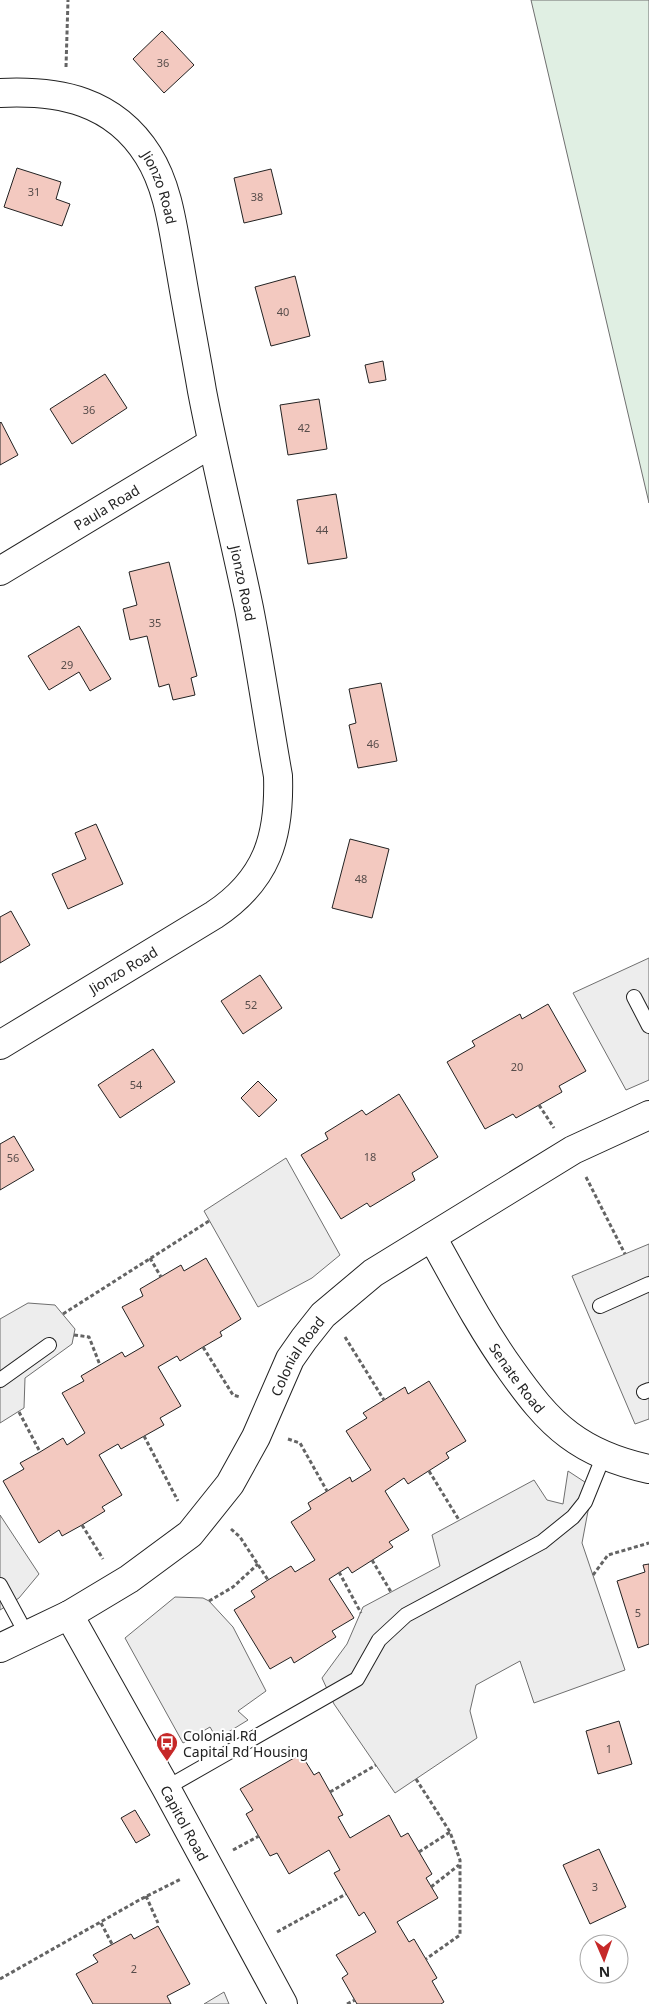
<svg xmlns="http://www.w3.org/2000/svg" width="649" height="2004" font-family="'Noto Sans',sans-serif">
  <rect width="100%" height="100%" fill="#fff"/>
  <path fill="#e0efe3" stroke="#6f6f6f" d="M531,0H649V503Z"/>
  <path fill="#ededed" stroke="#6f6f6f" d="M649,958V1080L626,1090L573,993Z
    M286,1158L340,1255L312,1278L258,1307L204,1211Z
    M649,1244V1419L635,1424L572,1276Z
    M28,1303L55,1305L75,1329L72,1344L25,1378L24,1408L0,1423V1319Z
    M568,1471L597,1490L588,1511L582,1543L625,1670L534,1703L520,1661L476,1685L470,1711L477,1738L395,1793L334,1704L322,1678L347,1644L363,1607L440,1566L432,1535L534,1480L547,1500L563,1504Z
    M0,1515L39,1574L19,1598L0,1610Z
    M175,1597L203,1598L209,1601L233,1627L266,1691L238,1711L248,1720L217,1739L210,1727L183,1743L125,1638Z
    M224,1992L229,2004H204Z"/>
  <path fill="#f3c9c0" stroke="#222" d="M162,31L194,65L164,93L133,59Z
    M17,168L61,182L56,199L70,204L62,226L4,207Z
    M271,169L282,214L244,223L234,178Z
    M295,276L310,336L271,346L255,287Z
    M383,361L386,380L369,383L365,365Z
    M105,374L127,408L72,444L50,409Z
    M319,399L327,449L288,455L280,405Z
    M1,422L18,455L0,465V423Z
    M336,494L347,558L308,564L297,500Z
    M169,562L197,676L191,678L195,695L173,700L169,684L159,687L147,636L130,640L123,609L137,605L129,572Z
    M79,626L111,679L90,691L79,672L49,690L28,656Z
    M381,683L397,761L358,768L349,725L356,723L349,689Z
    M96,824L123,884L68,909L52,874L86,859L75,833Z
    M350,839L389,849L372,918L332,908Z
    M11,911L30,945L0,963V917Z
    M260,975L282,1008L243,1034L221,1001Z
    M548,1004L586,1071L559,1086L562,1092L516,1118L513,1114L485,1129L447,1062L475,1046L472,1041L520,1014L522,1019Z
    M153,1049L175,1082L120,1118L98,1085Z
    M258,1081L277,1100L259,1117L241,1098Z
    M399,1094L438,1157L412,1173L415,1180L370,1207L367,1203L341,1219L301,1155L328,1139L325,1133L362,1110L366,1115Z
    M14,1136L34,1170L0,1190V1144Z
    M206,1258L241,1319L220,1332L222,1336L203,1347L180,1361L177,1356L158,1367L181,1406L160,1418L164,1425L121,1449L118,1444L99,1455L122,1495L102,1507L105,1511L82,1525L62,1536L59,1530L39,1543L3,1481L24,1469L20,1463L40,1452L63,1438L67,1445L85,1433L62,1393L84,1381L81,1376L122,1352L125,1357L144,1346L122,1307L143,1296L140,1289L181,1265L184,1271Z
    M429,1381L466,1441L446,1453L449,1458L408,1484L404,1478L385,1491L409,1530L389,1542L393,1547L352,1573L348,1567L329,1579L354,1618L332,1631L336,1637L294,1663L291,1657L270,1669L234,1610L255,1597L251,1591L268,1580L291,1566L295,1572L315,1560L291,1522L311,1509L308,1503L350,1477L352,1482L371,1470L346,1431L367,1418L363,1413L405,1387L408,1394Z
    M649,1564V1644L638,1648L617,1581L645,1572L643,1565Z
    M619,1721L632,1764L598,1774L586,1731Z
    M301,1754L314,1775L319,1772L343,1815L338,1817L350,1838L389,1815L401,1837L408,1833L432,1874L426,1878L438,1898L397,1922L409,1942L414,1939L437,1978L432,1981L444,2002L441,2004H357L342,1978L348,1974L336,1955L376,1932L364,1912L359,1916L334,1873L340,1870L329,1850L289,1874L277,1853L270,1856L246,1814L253,1810L240,1789Z
    M135,1810L150,1835L136,1843L121,1818Z
    M599,1849L626,1907L590,1924L563,1865Z
    M158,1926L190,1984L167,1996L171,2004H93L76,1974L98,1962L93,1955L131,1934L134,1939Z"/>
  <g fill="none" stroke-linecap="round" stroke-linejoin="round">
    <g stroke="#222" stroke-width="16">
      <path id="service" d="M634,997L649,1026
        M600,1306L649,1284
        M0,1380L49,1345
        M644,1392L649,1390
        M0,1585L27,1635
        M166,1788L357,1679L379,1640L406,1615L542,1542L573,1517L585,1502L604,1455"/>
    </g>
    <g stroke="#222" stroke-width="30">
      <g id="minor">
        <path id="s1" d="M0,93C60,90 114,101 148,155C169,188 173,230 180,267C187,309 195,350 202,391C216,464 234,536 249,608C260,664 268,720 278,776C280,837 267,880 214,915L0,1045"/>
        <path id="s2" d="M0,571L212,443"/>
        <path id="s3" d="M432,1237C457,1282 481,1328 511,1370C528,1394 546,1418 569,1435C593,1453 621,1463 649,1469"/>
        <path id="s4" d="M69,1615L166,1788L283,2004"/>
        <path id="s5" d="M0,1648L69,1615L129,1579L190,1534L230,1484L256,1437L290,1359L304,1339L323,1315L373,1273L573,1150L649,1115"/>
      </g>
    </g>
    <path stroke="#646464" stroke-width="3" stroke-dasharray="4 2.5" stroke-linecap="butt" d="M66,67L68,0
      M539,1105L554,1128
      M586,1177L625,1254
      M150,1258L161,1277
      M63,1314L209,1221
      M74,1335L89,1337L100,1365
      M345,1337L384,1400
      M203,1347L233,1395L240,1397
      M19,1412L40,1452
      M144,1436L178,1501
      M288,1439L300,1443L327,1491
      M429,1471L459,1520
      M82,1525L103,1559
      M231,1529L240,1537L268,1580
      M372,1560L391,1592
      M339,1572L361,1613
      M593,1575L608,1555L649,1543
      M209,1601L233,1587L258,1564
      M416,1779L450,1832L460,1860V1935L426,1959
      M330,1792L376,1765
      M233,1850L259,1836
      M419,1852L450,1832
      M431,1887L459,1865
      M146,1896L158,1923
      M101,1923L112,1944
      M277,1932L346,1894
      M0,1979L141,1899L181,1879
      M347,2004L355,2000"/>
    <use href="#service" stroke="#fff" stroke-width="14"/>
    <use href="#minor" stroke="#fff" stroke-width="28"/>
  </g>
  <defs>
    <g id="bus-pin" transform="scale(1.125)"><path d="M0 17L-7.5 6A9.5 9.5 0 1 1 7.5 6Z" fill="#c62828" stroke="#fff"/><path d="M-5-6H5V4H4V6H2V4H-2V6H-4V4H-5ZM-3.5-4V0h7V-4ZM-3.5 1.2v1.5H-2V1.2ZM2 1.2v1.5H3.5V1.2Z" fill="#fff"/></g>
  </defs>
  <g fill-rule="evenodd">
    <use href="#bus-pin" x="167" y="1743"/>
  </g>
  <g text-anchor="middle" dominant-baseline="central" stroke-width="4" stroke-linejoin="round" paint-order="stroke">
    <g font-size="11" fill="#564c4a">
      <text x="163" y="62">36</text>
      <text x="34" y="191">31</text>
      <text x="257" y="196">38</text>
      <text x="283" y="311">40</text>
      <text x="89" y="409">36</text>
      <text x="304" y="427">42</text>
      <text x="322" y="529">44</text>
      <text x="155" y="622">35</text>
      <text x="67" y="664">29</text>
      <text x="373" y="743">46</text>
      <text x="361" y="878">48</text>
      <text x="251" y="1004">52</text>
      <text x="517" y="1066">20</text>
      <text x="136" y="1084">54</text>
      <text x="370" y="1156">18</text>
      <text x="13" y="1157">56</text>
      <text x="638" y="1612">5</text>
      <text x="609" y="1748">1</text>
      <text x="595" y="1886">3</text>
      <text x="134" y="1968">2</text>
    </g>
    <g font-size="14" fill="#222" stroke="#fff">
      <text stroke="none"><textPath href="#s1" startOffset="204">Jionzo Road</textPath></text>
      <text stroke="none"><textPath href="#s2" startOffset="124">Paula Road</textPath></text>
      <text stroke="none"><textPath href="#s1" startOffset="609">Jionzo Road</textPath></text>
      <text transform="translate(123 970) rotate(-31)">Jionzo Road</text>
      <text stroke="none"><textPath href="#s5" startOffset="431">Colonial Road</textPath></text>
      <text stroke="none"><textPath href="#s3" startOffset="165">Senate Road</textPath></text>
      <text stroke="none"><textPath href="#s4" startOffset="238">Capitol Road</textPath></text>
    </g>
    <g font-size="14" fill="#222" stroke="#fff" text-anchor="start">
      <text x="183" y="1735">Colonial Rd<tspan x="183" dy="16">Capital Rd Housing</tspan></text>
    </g>
  </g>
  <g transform="translate(604 1959) rotate(178)"><circle r="24" fill="#ffffff" stroke="#a7a7a7"/>
  <path d="M0-4L9 19L0 12L-9 19Z" fill="#c62828"/>
  <text y="-8" font-size="14" font-weight="bold" text-anchor="middle" fill="#222222">N</text>
  </g>
</svg>
